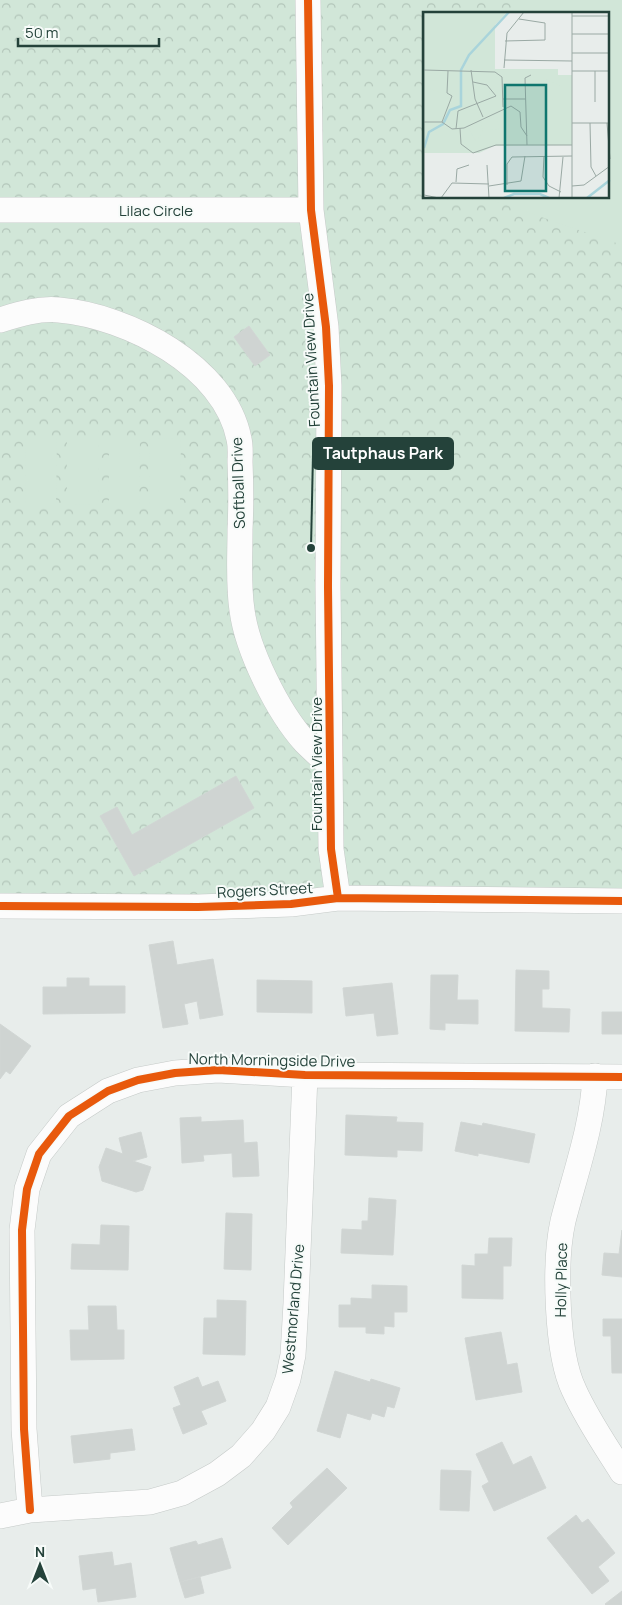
<svg xmlns="http://www.w3.org/2000/svg" width="622" height="1605" font-family="Manrope,sans-serif">
  <defs>
    <pattern id="park-crowns" width="20" height="18" patternUnits="userSpaceOnUse" patternTransform="scale(1.25)"><rect width="20" height="18" fill="#d1e6d8"/><path d="M2 6a3 3 0 1 1 6 0M12 15a3 3 0 1 1 6 0" fill="none" stroke="#b3c6ba"/></pattern>
  </defs>
  <rect width="100%" height="100%" fill="#e8edeb"/>
  <path fill="url(#park-crowns)" fill-rule="evenodd" d="M0,0H622V901L0,906ZM424,14H608V198H424Z"/>
  <path fill="#d1e6d8" d="M514,0H622V245L486,198H608V14H508Z
    M26,437H57L56,504H25Z
    M67,438H98V505L67,504Z
    M109,438H140L139,505H109Z
    M150,438L181,439L180,505H149Z"/>
  <path fill="#cfd4d2" stroke="#d1d6d4" d="M249,326L270,355L255,366L234,337Z
    M236,776L254,808L134,876L100,816L117,807L132,835Z
    M173,941L177,965L213,959L223,1015L200,1019L197,1001L184,1004L188,1024L163,1028L149,945Z
    M516,970L549,971V989H542V1008L570,1009L569,1032L515,1031Z
    M431,975H458L457,1000H478V1024L445,1023V1030L430,1029Z
    M67,978H89V986H125V1013L43,1014V987H67Z
    M257,980L312,981V1013L257,1012Z
    M392,983L398,1034L377,1036L374,1013L346,1016L343,988Z
    M602,1012H622V1034H602Z
    M0,1024L31,1046L10,1074L6,1071L0,1079Z
    M346,1115L397,1117L396,1122L423,1123L422,1151L397,1150V1157L345,1155Z
    M201,1117V1122L243,1120L244,1143L257,1142L259,1176L233,1177L232,1153L203,1155L204,1161L182,1163L180,1118Z
    M461,1122L482,1126L483,1123L535,1134L529,1163L478,1153V1156L455,1151Z
    M141,1132L147,1157L133,1161L151,1167L143,1190L136,1192L102,1181L99,1167L106,1148L123,1154L119,1138Z
    M369,1198L396,1200L393,1255L341,1253L342,1229L362,1230V1221H368Z
    M226,1213L252,1214L251,1270L224,1269Z
    M101,1225L129,1226L128,1270L71,1269L72,1244L100,1245Z
    M622,1230V1277L602,1275L604,1253L619,1254Z
    M489,1238H512L511,1266H503V1299L462,1298V1265L475,1266V1254H488Z
    M372,1285L407,1286V1312H394V1327L384,1326V1334L366,1333V1327H339V1305H351V1298L372,1299Z
    M217,1300L246,1301L245,1355L203,1354L204,1318H217Z
    M88,1306H116L117,1330H124V1359L71,1360L70,1330H89Z
    M603,1319H622V1373H612L611,1336H603Z
    M501,1332L507,1365L517,1363L522,1392L476,1400L465,1338Z
    M335,1371L370,1382L371,1379L400,1388L394,1408L387,1406L384,1417L372,1413L370,1420L347,1413L340,1438L317,1431Z
    M198,1377L202,1387L218,1381L226,1401L201,1411L207,1424L183,1434L173,1408L181,1405L174,1387Z
    M132,1429L135,1450L110,1453V1459L74,1463L71,1436Z
    M502,1442L513,1465L531,1456L546,1488L494,1511L482,1486L489,1482L476,1454Z
    M327,1468L347,1488L288,1545L272,1528L293,1507L290,1503Z
    M441,1470L471,1471L469,1511L440,1510Z
    M576,1515L582,1523L588,1519L615,1553L598,1567L609,1581L592,1594L547,1538Z
    M222,1538L231,1568L180,1582L170,1548L196,1541L198,1545Z
    M112,1552L114,1566L131,1563L136,1597L98,1602L96,1588L83,1590L79,1556Z
    M200,1577L204,1593L185,1598L180,1582Z
    M622,1591V1605H606L605,1604Z"/>
  <g fill="none" stroke-linecap="round" stroke-linejoin="round">
    <g stroke="#c5cac8" stroke-width="26">
      <path id="minor" d="M308,0L311,210L326,327L329,386L328,587L331,849L338,898
        M0,210H311
        M0,320C19,314 39,308 59,310C128,316 225,366 239,439C241,447 240,455 240,462C241,485 241,508 240,530C240,557 238,584 242,610C247,650 278,712 305,742C313,750 322,758 330,765
        M0,906L198,907L291,904L338,898L622,901
        M595,1076C593,1125 575,1174 563,1221C554,1261 556,1353 574,1390C587,1419 605,1445 622,1472
        M30,1510L24,1429L22,1230L27,1189L39,1154L69,1116L108,1091L138,1080L175,1073L218,1070L305,1075L622,1077
        M0,1516L30,1510L150,1502L182,1493L217,1474L241,1456L263,1431L278,1407L288,1379L293,1355L296,1303L305,1075"/>
    </g>
    <use href="#minor" stroke="#fcfcfc" stroke-width="25"/>
    <g stroke="#f7fbf9" stroke-width="11">
      <path id="cycleway" d="M308,0L311,210L326,327L329,386L328,587L331,849L338,898
        M0,906L198,907L291,904L338,898L622,901
        M30,1510L24,1429L22,1230L27,1189L39,1154L69,1116L108,1091L138,1080L175,1073L218,1070L305,1075L622,1077"/>
    </g>
    <use href="#cycleway" stroke="#e8590c" stroke-width="8"/>
  </g>
  <g text-anchor="middle" dominant-baseline="central" stroke-width="4" stroke-linejoin="round" paint-order="stroke">
    <g font-size="15" fill="#24423a" stroke="#f7fbf9">
      <text x="156" y="210">Lilac Circle</text>
      <text transform="translate(311 360) rotate(-93)">Fountain View Drive</text>
      <text transform="translate(238 483) rotate(-92)">Softball Drive</text>
      <text transform="translate(316 764) rotate(-90)">Fountain View Drive</text>
      <text transform="translate(265 890) rotate(-3)">Rogers Street</text>
      <text transform="translate(272 1060) rotate(1)">North Morningside Drive</text>
      <text transform="translate(561 1280) rotate(-89)">Holly Place</text>
      <text transform="translate(293 1309) rotate(-85)">Westmorland Drive</text>
    </g>
  </g>
  <g transform="translate(423 12)">
    <rect width="186" height="186" fill="#e8edeb"/>
    <path d="M1,0H84L72,13V57H1Z" fill="#d1e6d8"/>
    <path d="M1,57H135V63H149V133L71,134L56,141H1Z" fill="#d1e6d8"/>
    <path d="M4,61L20,64L18,81L8,77ZM120,66L140,75L132,87L124,90L111,85ZM53 82a7 7 0 1 1 14 0a7 7 0 1 1-14 0ZM74,104L76,118L67,117L60,110V108ZM58,110L60,120L53,129L45,116Z" fill="#d1e6d8"/>
    <path fill="none" stroke="#a9d4db" stroke-width="2.5" d="M1,136L6,120L20,112L27,98L38,94V58L46,43L86,0M81,186L91,182H117L126,186M164,186L187,168"/>
    <path fill="none" stroke="#9aa9a4" stroke-width="1" d="M1,0V186M149,0V186M149,4H187M149,22H187M82,29L122,28V11L96,7M149,41H187M81,48L149,49M81,56L84,21L101,0M1,58L72,60L79,65L80,95M48,58L52,87L60,105M149,59H187M80,87H103M172,90V59M1,110H19L29,117L41,116L88,94L97,100L98,115L104,124M19,110L29,84L24,81L25,59M149,111H187M167,111L168,155L173,164M184,111L187,147M37,116L38,132L50,141L73,133H149M33,117L35,99L73,84L64,73L50,70M104,133L102,66L108,63M121,144L120,165L126,174L138,180M64,153L66,186M33,170L34,157L46,153M84,173V152L89,145L149,144M66,174L98,169L102,144M149,174L161,173L187,154M1,183L16,186M18,186L29,171L66,172M136,186L140,145"/>
    <path fill="#0f766e" fill-opacity="0.15" stroke="#0f766e" stroke-width="2.5" d="M82,73H123V179H82Z"/>
    <rect width="186" height="186" fill="none" stroke="#24423a" stroke-width="2.5"/>
  </g>
  <path fill="none" stroke="#24423a" stroke-width="2" d="M311 548L313 454"/>
  <circle fill="#24423a" stroke="#f7fbf9" stroke-width="2" cx="311" cy="548" r="5"/>
  <rect fill="#24423a" stroke="#24423a" stroke-width="2" x="313" y="438" width="140" height="31" rx="5"/>
  <g font-size="16" text-anchor="middle" font-weight="bold" fill="#fff">
    <text x="383" y="459">Tautphaus Park</text>
  </g>
  <g transform="translate(40 1565)" stroke="#f7fbf9" stroke-width="4" paint-order="stroke">
  <path d="M0-4L9 19L0 12L-9 19Z" fill="#24423a"/>
  <text y="-8" font-size="14" font-weight="bold" text-anchor="middle" fill="#24423a">N</text>
  </g>
  <path d="M18 38v8h141v-8" fill="none" stroke="#24423a" stroke-width="2.5"/>
  <text x="25" y="38" font-size="15" fill="#24423a" stroke="#f7fbf9" stroke-width="4" paint-order="stroke">50 m</text>
</svg>
